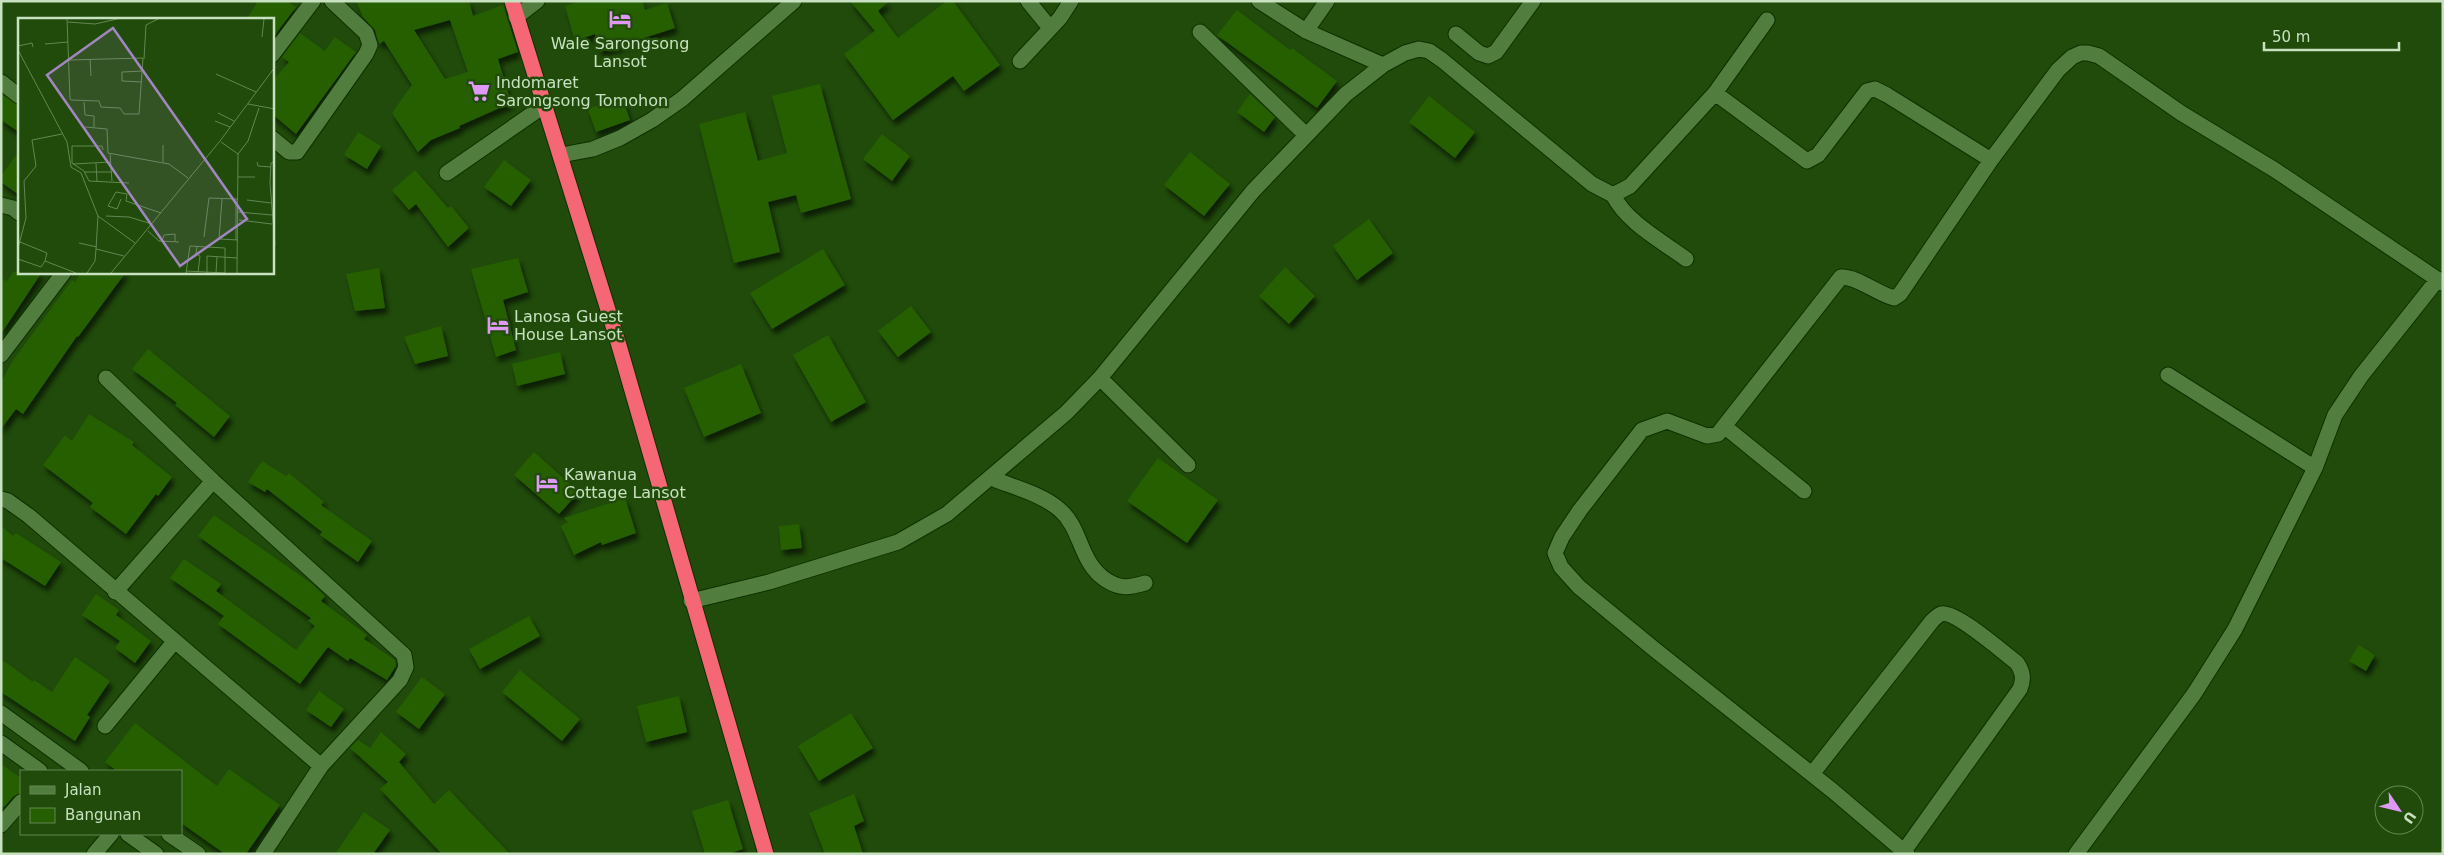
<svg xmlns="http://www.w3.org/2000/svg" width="2444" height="855" font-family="'DejaVu Sans',sans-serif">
  <defs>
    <filter id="shadow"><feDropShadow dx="3" dy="5.5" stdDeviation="2.5" flood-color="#0009"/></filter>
  </defs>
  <rect width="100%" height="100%" fill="#204b0a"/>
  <path fill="#265f02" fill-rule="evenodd" filter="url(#shadow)" d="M258,1H287L296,7L272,39V19H247Z
    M356,1H469L473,16L503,5L518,52L498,59L511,103L459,126L460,128L431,140L418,152L392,113L412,85L384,41L379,44L375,30L363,17ZM450,20L468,72L445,79L414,30Z
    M579,1H642L645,10L667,3L675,28L600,52L595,34L575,41L565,6Z
    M850,1H889L878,11L898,38L947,1H953L1000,65L964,91L953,76L893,120L844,54L875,31Z
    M1237,10L1290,50L1292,48L1337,81L1317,108L1217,35Z
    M300,33L325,51L335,37L356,52L296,134L272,114V81L289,62L282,57Z
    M820,84L851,199L801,213L796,195L768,202L780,252L734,263L699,124L745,112L758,161L787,153L772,96Z
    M1,94L19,105V132L1,120Z
    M1250,94L1275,117L1264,132L1237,112Z
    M1429,96L1475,132L1455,158L1409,122Z
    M622,97L630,120L596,132L588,109Z
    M358,132L381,146L367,169L344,155Z
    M882,134L910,156L892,181L863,159Z
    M19,151V195L1,182V176Z
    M1190,152L1230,184L1204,216L1164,185Z
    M504,160L531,180L511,206L484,187Z
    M415,170L448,208L451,206L469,228L448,247L416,204L409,210L392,190Z
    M1369,219L1393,253L1357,280L1333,246Z
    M823,249L845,285L772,329L750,293Z
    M518,258L528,292L503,300L516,350L496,357L471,269Z
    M1285,267L1315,296L1289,324L1259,296Z
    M379,268L385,308L355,311L346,274Z
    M13,272H42L1,334V278L7,281Z
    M81,272H126L78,337L77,336L23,414L16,409L1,429V382L12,362L72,280L75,282Z
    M911,306L931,332L898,357L878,331Z
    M441,326L448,356L415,364L404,337Z
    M828,335L866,402L831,422L793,355Z
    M148,349L230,416L214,437L175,405L177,403L132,369Z
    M560,352L565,374L517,386L512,364Z
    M741,364L761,413L704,437L684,388Z
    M89,414L134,442L132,445L172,477L158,496L156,494L126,534L90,507L93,503L43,465L65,435L72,441Z
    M534,452L579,492L559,514L514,475Z
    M1158,458L1218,500L1187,543L1127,501Z
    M262,461L286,476L289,473L324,502L321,505L372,541L358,562L320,535L322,532L267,489L265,492L248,482Z
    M625,498L636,533L602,545L601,542L574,555L561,526L568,522L564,518Z
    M214,515L311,583L325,596L321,601L367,635L364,639L395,660L396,666L387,680L350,658L348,661L328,647L300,684L218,624L224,616L170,578L184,559L221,584L216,591L296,650L315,626L308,621L311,618L198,536Z
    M799,524L802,548L781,550L779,526Z
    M1,526L13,536L16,533L61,562L45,586L1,558Z
    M96,594L119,610L116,615L151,641L135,663L115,648L120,641L82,615Z
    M529,616L540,636L480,669L469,649Z
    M2359,645L2375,655L2366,671L2349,661Z
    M75,657L110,681L87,715L90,717L75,741L1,692V659L33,682L34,680L52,692Z
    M520,670L580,719L562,741L502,692Z
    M422,677L445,694L419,729L396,712Z
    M319,691L344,709L331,727L306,710Z
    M679,696L687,732L646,742L637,706Z
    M851,713L873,748L819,781L798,746Z
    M135,723L217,786L229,769L280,805L246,854H225L181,823V771H117L105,762Z
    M381,732L406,754L399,762L434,804L449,790L510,854H442L380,789L388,782L350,748L358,740L370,748Z
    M1,764L21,778V793L14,796L4,807L1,805Z
    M854,794L864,821L854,826L863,854H825L809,813Z
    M728,800L743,849L729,854H705L692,811Z
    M364,812L390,830L373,854H335Z"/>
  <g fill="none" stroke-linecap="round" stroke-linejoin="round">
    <g stroke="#0e2f00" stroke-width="17">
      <path id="minor" d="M1028,1L1050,28
        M1259,1L1306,31L1383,65
        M516,17L537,1
        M1306,31L1327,1
        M1200,32L1306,135
        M1456,34L1479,53L1488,56L1496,52L1533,1
        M272,55L313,1
        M1020,61L1060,18L1071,1
        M1,82L19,96
        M1715,93L1807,161L1818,155L1867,91L1875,89L1887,95L1991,160
        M272,138L289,152H297L366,54L370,45L366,33L332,1
        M561,155L593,149L620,138L652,120L682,99L794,1
        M447,173L545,105
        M1613,195C1627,223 1662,241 1686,259
        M1,205L13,208L19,213
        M1,355L64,272
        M2168,375L2315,468
        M106,378L213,481L404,655L406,667L400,680L321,766L263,854
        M1100,378L1188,465
        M1724,426L1804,491
        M991,478C1013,487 1042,494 1060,510C1082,529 1079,562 1106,580C1120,589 1129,588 1145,583
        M1,499L8,501L29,516L321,766
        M115,592L213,481
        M691,601L769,582L898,542L947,514L1066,413L1100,378L1253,191L1346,94L1383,65L1405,53L1419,49L1429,51L1442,60L1592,184L1613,195L1630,186L1715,93L1767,20
        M1,713L81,771
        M105,726L174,642
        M1,743L40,771
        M1812,774L1932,621C1934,619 1938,615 1941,614C1955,610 2005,654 2017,663C2023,672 2024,679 2020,689L1904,851
        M1,825L21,802
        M128,834L156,854
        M169,834L198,854
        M94,854L111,834
        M1907,854L1833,791L1654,649L1579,587L1561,567L1555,553L1562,537L1580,510L1642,430L1667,421L1707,436L1718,434L1841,277C1856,276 1878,294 1894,298L1900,294L1991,160L2058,70L2072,57L2081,53H2088L2099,56L2181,113L2275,170L2443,283
        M2076,854L2194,694L2235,629L2315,468L2335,415L2361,376L2438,279"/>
    </g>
    <g stroke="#0e2f00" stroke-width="17">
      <path id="highway" d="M512,1L618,342L766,854"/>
    </g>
    <use href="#minor" stroke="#517e3f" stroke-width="15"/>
    <use href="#highway" stroke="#f56774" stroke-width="15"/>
  </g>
  <defs>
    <g id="hotel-bare" transform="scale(1.725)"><path d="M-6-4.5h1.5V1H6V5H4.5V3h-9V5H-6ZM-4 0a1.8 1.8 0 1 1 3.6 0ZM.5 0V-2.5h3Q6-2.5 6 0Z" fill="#dd99f3" stroke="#204b0a" stroke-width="2.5" paint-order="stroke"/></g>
    <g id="supermarket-bare" transform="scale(1.725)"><path d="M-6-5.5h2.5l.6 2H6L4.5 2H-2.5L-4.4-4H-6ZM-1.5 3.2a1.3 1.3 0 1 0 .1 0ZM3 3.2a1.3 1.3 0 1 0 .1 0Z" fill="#dd99f3" stroke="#204b0a" stroke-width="2.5" paint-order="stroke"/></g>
  </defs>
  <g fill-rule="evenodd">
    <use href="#hotel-bare" x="620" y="19"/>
    <use href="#supermarket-bare" x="479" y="91"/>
    <use href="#hotel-bare" x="498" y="325"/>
    <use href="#hotel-bare" x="547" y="483"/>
  </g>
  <g text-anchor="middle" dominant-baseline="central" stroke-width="5" stroke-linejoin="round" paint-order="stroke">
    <g font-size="16" fill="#c8e1c0" stroke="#204b0a" text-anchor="start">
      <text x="620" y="43" text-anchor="middle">Wale Sarongsong<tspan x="620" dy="18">Lansot</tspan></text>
      <text x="496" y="82">Indomaret<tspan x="496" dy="18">Sarongsong Tomohon</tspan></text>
      <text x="514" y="316">Lanosa Guest<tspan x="514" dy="18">House Lansot</tspan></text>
      <text x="564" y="474">Kawanua<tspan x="564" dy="18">Cottage Lansot</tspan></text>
    </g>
  </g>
  <g transform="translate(18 18)">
    <rect width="256" height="256" fill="#204b0a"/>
    <path fill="none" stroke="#638753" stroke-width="1" d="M49,1L52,81L53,82L81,83L83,89L102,90L106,96H121L125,40L51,42M50,4L77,6L99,1M244,19L246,1M27,26L50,24M0,28L14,25L15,29M0,32L49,124L53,149L63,155L80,198L117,225M72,41L73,58M126,41L128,7L140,1M198,56L238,74M124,64L104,63V54L125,53M66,84L67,97L76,98V109M230,86L257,91M200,95L216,103M197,103L212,109M67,109L89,111L90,135L151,146L170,160M203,124L220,136L219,255M145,127V144M85,132L84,128H54V145L66,153L71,163L111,165M92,136L94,163M220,136L230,123L241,90M239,144L240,148L253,149M257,144L253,145L252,165L257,227M78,145L79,163M55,146L93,144M67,154H94M220,159H237M103,181L99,191L90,188L98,174L109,176L108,183M204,181L201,221L220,222M229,182L253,185M108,183L143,195M220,194L254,197M80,198L78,231L106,238M88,198L111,199L134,206M221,202L254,206M130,213L141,223L161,224M186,219L191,180L220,181M218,222V181M144,223L146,217L157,216V224M2,224L29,235L27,243M61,225L79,229M179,228L178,236L182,238L180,254M0,230L8,200L6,163L18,148L14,122L44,116M0,241L23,249L27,243L58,255M168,253L207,255M69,255L77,243L78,231M93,255L202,123L257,49M168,255L172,228L207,230V255M189,255V238L219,240M198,255L199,239"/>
    <path fill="#a286c0" fill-opacity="0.15" stroke="#a286c0" stroke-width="2.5" d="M95,10L229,201L162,248L29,57Z"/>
    <rect width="256" height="256" fill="none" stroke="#c8e1c0" stroke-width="2.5"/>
  </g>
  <rect width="2444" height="855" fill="none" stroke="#c8e1c0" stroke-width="5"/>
  <rect x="20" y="770" width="162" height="65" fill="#204b0a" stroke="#638753"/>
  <rect x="30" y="786" width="25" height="8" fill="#517e3f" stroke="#638753"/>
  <text x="65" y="795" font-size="15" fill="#c8e1c0">Jalan</text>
  <rect x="30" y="808" width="25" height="15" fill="#265f02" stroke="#638753"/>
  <text x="65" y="820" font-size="15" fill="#c8e1c0">Bangunan</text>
  <g transform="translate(2399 810) rotate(125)"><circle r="24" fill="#204b0a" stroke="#638753"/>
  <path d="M0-4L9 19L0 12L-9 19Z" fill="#dd99f3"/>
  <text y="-8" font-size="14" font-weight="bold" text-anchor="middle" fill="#c8e1c0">U</text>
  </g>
  <path d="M2264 42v8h135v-8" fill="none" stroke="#c8e1c0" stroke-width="2.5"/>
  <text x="2272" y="42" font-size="15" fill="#c8e1c0" stroke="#204b0a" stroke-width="4" paint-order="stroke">50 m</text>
</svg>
